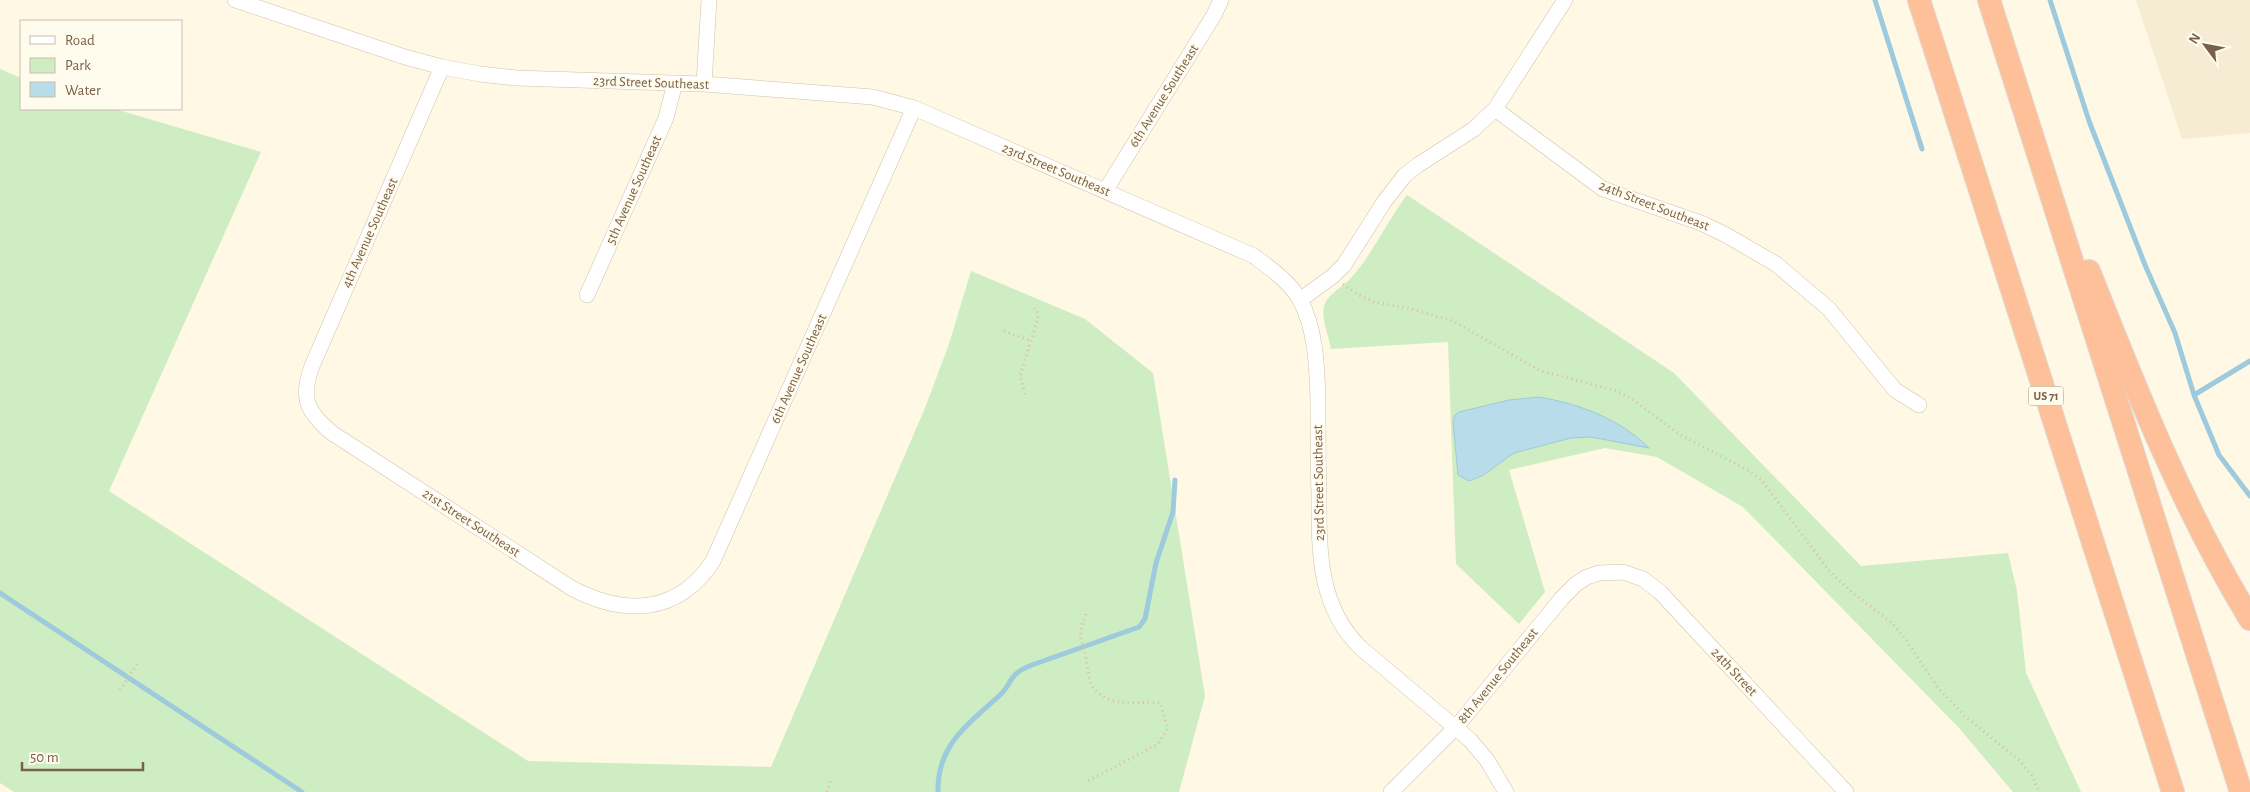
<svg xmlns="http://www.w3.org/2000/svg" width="2250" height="792" font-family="'Alegreya Sans',sans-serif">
  <rect width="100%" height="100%" fill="#fef8e5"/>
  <path fill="#f6ebd3" d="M2136,0H2250V133L2182,139Z"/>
  <path fill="#ceedc2" d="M0,69L21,78V109H115L261,152L109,491L528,761L771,767L925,408L949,344L971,271L1085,319L1153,373L1205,696L1179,792H14L0,783Z
    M1407,195L1674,373L1861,566L2008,553L2017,591L2026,673L2081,792H2013L1959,728L1743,507L1657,457L1605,448L1509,470L1545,592L1519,624L1456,564L1448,342L1331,349C1329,336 1321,319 1324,307C1326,295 1343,287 1350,279C1373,254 1387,221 1407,195Z"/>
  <path fill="#b8dcea" stroke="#9dcadc" d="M1539,397C1580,404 1620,419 1649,448L1591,437L1571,438L1514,453L1482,476L1469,481L1458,475L1453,422L1455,415L1459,412L1509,400Z"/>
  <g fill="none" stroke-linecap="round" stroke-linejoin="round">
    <path stroke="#9dcadc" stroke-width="5" d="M1875,0L1922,149
      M2050,0L2089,121L2145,265L2175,333L2194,395L2219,455L2250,496
      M2194,395L2250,361
      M0,593L302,792
      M938,792C937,742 971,723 1002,693C1008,687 1010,679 1016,674C1020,670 1027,667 1032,665L1139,627L1145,619L1156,563L1173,512L1175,480"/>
    <g stroke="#d1c1aa" stroke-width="16">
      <path id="minor" d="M235,0L405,57L442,67L480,74L516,78L704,84L873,97L914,108L1254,256C1270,268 1290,282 1300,300C1316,329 1317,368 1318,400C1318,431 1318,463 1319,494C1319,551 1318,608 1362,649L1470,740L1487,760L1506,792
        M442,67L312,366C300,398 307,412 332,433L573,589C626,616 678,614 713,561L914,108
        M704,84L709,0
        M1495,109L1603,189L1701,223L1726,235L1776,264L1829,309L1895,390L1919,405
        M1105,191L1214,15L1221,0
        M587,295L666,118L675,83
        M1300,300L1333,276L1344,265L1384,202L1405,175L1418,165L1474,129L1495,109L1565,0
        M1391,792L1457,726L1562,598L1576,584L1587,577L1599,573L1623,572L1643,579L1660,592L1846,792"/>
    </g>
    <g stroke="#dfd9d3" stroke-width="24">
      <path id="highway" d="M1919,0L2173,792
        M1989,0L2241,792
        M2089,271C2136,390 2183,509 2250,619"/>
    </g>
    <path stroke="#dbbe9d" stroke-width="3" stroke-dasharray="1 4" stroke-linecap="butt" d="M1343,284L1357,294L1374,302L1408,308L1453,321L1541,371L1617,391L1632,399L1679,434L1749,471L1761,479L1830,572L1854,594L1892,623L1906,640L1938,688L1965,716L2021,762L2033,777L2039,792
      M1004,331L1031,341
      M1025,394L1020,376L1038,318L1037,311L1034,308
      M1086,614C1076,639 1082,636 1086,659C1088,667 1088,679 1092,685C1107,710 1138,700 1160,703L1168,728L1158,744L1088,781
      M120,690L137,664
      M827,792L831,779"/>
    <use href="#minor" stroke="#fff" stroke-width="15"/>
    <use href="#highway" stroke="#fdc098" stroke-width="22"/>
  </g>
  <g text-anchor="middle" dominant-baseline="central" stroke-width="4" stroke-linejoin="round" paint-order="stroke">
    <rect fill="#fffbed" stroke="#a28e7a" stroke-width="1" x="2028.5" y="386.5" width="35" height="19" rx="4"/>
    <g font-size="12" font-weight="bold" fill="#7a6048">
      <text x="2046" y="396">US 71</text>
    </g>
    <g font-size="14" fill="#7a6048" stroke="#fffbed">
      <text transform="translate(651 83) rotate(2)">23rd Street Southeast</text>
      <text transform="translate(1164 96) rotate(-58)">6th Avenue Southeast</text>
      <text transform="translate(1056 170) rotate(23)">23rd Street Southeast</text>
      <text transform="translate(634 190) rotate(-66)">5th Avenue Southeast</text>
      <text transform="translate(1654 206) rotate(21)">24th Street Southeast</text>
      <text transform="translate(370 233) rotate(-66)">4th Avenue Southeast</text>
      <text transform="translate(799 369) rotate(-66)">6th Avenue Southeast</text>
      <text transform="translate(1319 483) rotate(-91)">23rd Street Southeast</text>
      <text transform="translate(471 523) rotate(33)">21st Street Southeast</text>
      <text transform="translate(1734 672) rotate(47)">24th Street</text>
      <text transform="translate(1498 676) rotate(-51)">8th Avenue Southeast</text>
    </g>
  </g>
  <rect x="20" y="20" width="162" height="90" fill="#fffbed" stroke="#cabdab"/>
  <rect x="30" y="36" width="25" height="8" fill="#ffffff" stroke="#cabdab"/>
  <text x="65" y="45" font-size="15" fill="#7a6048">Road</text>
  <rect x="30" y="58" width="25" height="15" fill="#ceedc2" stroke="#cabdab"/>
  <text x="65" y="70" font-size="15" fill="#7a6048">Park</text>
  <rect x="30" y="82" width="25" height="15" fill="#b8dcea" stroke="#cabdab"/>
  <text x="65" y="95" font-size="15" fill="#7a6048">Water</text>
  <g transform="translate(2205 45) rotate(302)" stroke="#fffbed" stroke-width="4" paint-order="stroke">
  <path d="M0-4L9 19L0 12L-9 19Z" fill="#7a6048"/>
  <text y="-8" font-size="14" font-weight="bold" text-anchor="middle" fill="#7a6048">N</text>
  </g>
  <path d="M22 762v8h121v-8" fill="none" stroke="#7a6048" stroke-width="2.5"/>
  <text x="30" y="762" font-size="15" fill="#7a6048" stroke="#fffbed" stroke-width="4" paint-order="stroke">50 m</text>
</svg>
